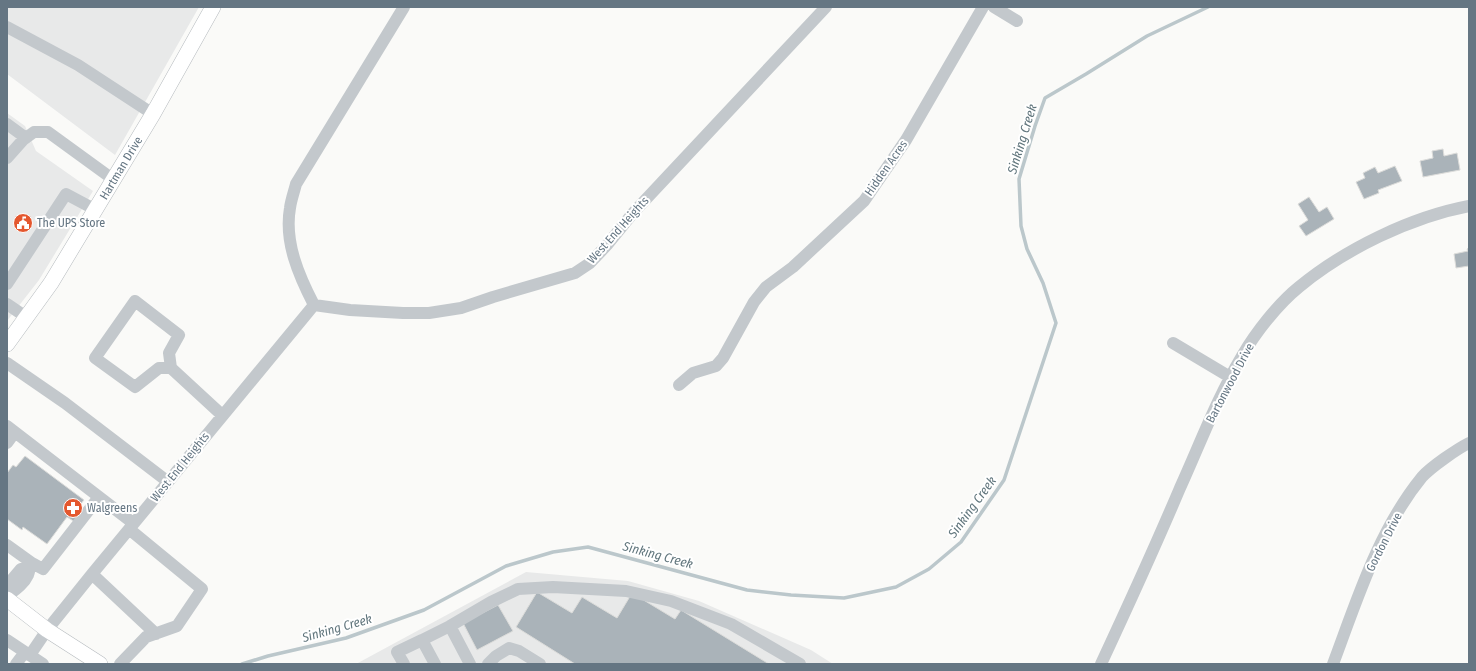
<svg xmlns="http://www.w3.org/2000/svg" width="1476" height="671" font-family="'Fira Sans Condensed',sans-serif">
  <rect width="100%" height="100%" fill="#fafaf8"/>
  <path fill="#e8e9e9" d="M7,7H199L115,155L7,74Z
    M7,113L25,126L36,151L93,191L39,280L7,321Z
    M526,572L628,581L699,601L811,650L833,664H356Z"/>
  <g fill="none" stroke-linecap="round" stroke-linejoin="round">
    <path stroke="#bbc7cb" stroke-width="3.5" d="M242,664L268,656L346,638L424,610L506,566L553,552L588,547L747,590L791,595L844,598L896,587L929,569L961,542L1004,480L1056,323L1043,283L1027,249L1021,226L1019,179L1035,126L1045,98L1086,74L1147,36L1208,7"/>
  </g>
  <path fill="#aab3b9" stroke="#dcdcda" d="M1443,149L1444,156L1457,153L1460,170L1423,177L1420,161L1433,158L1432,151Z
    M1395,166L1402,181L1378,190L1379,193L1364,199L1356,182L1365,178L1363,173L1375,167L1378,173Z
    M1309,197L1319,212L1327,207L1334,219L1306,236L1299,226L1308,220L1298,204Z
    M1469,248V266L1456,268L1454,254L1468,251L1467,249Z
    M25,456L84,500L79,506L84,510L75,522L67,517L47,544L23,527L22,530L7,519V473L13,465L16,467Z
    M537,592L572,613L582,597L617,618L632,593L675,619L681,610L769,664H575L516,627Z
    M498,605L513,631L477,650L463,623Z"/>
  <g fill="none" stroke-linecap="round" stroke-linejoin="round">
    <g stroke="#b5babe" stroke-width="16">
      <path id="major" d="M7,344L51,283L153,114L213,7
        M7,599L47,630L100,664"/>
    </g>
    <path stroke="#c3c8cc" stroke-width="12" d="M404,7L296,184C294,192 291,200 290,208C284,242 299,276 314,305L350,310L403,313H429L461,308L493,297L575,273L590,263L607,245L633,213L826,7
      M994,7L1017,21
      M7,27L78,65L153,114
      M7,124L26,138
      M7,158L23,140L34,132H48L114,180
      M7,284L66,194L96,210
      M7,304L26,317
      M1173,343L1230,377
      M7,363L65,403L167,481
      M171,368H159L135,387L95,358L135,301L179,335L169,353L171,368L222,415
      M679,385L693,373L716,366L723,358L754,302L766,287L793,267L864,201L906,140L983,7
      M7,426L133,523
      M7,443L15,432
      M7,545L32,563
      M92,574L156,634
      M7,592L10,582L21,569L28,568
      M7,596C15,590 24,584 28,575C30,570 29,568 32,563L43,569L99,497
      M450,626L491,602L518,589L553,587L626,591L671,601L731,624L800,664
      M7,640L43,664
      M30,655L47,630L92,574L314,305
      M16,664L25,652
      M120,664L146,637L177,626L202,589L129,529
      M404,664L397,652L422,640
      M435,664L422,640L450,626L470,664
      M488,664L496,656L509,648L519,651L540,664
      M1101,664C1128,606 1155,547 1180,488C1200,444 1217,398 1242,356C1256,332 1278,304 1299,287C1345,249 1411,217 1469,206
      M1333,664C1357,600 1378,531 1422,477C1431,467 1457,449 1469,443"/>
    <use href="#major" stroke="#fff" stroke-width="15"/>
  </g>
  <defs>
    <g id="civic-disc" transform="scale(1)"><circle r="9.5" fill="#e4572e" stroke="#fff"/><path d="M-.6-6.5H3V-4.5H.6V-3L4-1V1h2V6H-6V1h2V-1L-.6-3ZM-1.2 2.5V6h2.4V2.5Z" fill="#fff"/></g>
    <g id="pharmacy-disc" transform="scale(1)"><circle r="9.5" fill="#e4572e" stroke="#fff"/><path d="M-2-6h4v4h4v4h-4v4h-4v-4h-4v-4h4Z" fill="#fff"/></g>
  </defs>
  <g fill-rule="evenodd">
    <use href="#civic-disc" x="23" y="223"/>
    <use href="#pharmacy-disc" x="73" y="508"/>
  </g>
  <g text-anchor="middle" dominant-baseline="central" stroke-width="4" stroke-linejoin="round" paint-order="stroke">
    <g font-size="12" fill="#657683" stroke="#fff">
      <text transform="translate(121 168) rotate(-59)">Hartman Drive</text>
      <text transform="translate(886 168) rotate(-55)">Hidden Acres</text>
      <text transform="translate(618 230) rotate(-48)">West End Heights</text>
      <text transform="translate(1230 383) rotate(-62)">Bartonwood Drive</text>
      <text transform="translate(180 467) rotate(-51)">West End Heights</text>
      <text transform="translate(1384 542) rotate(-63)">Gordon Drive</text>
    </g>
    <g font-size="12" fill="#657683" stroke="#fff" text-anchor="start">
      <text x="37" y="223">The UPS Store</text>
      <text x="87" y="508">Walgreens</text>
    </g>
    <g font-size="13" font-style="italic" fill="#60757c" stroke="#fff">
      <text transform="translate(1022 139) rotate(-73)">Sinking Creek</text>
      <text transform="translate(972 507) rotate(-54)">Sinking Creek</text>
      <text transform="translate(658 555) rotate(15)">Sinking Creek</text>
      <text transform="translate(337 628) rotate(-16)">Sinking Creek</text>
    </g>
  </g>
  <rect width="1476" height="671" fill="none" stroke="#657683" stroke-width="16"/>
</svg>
